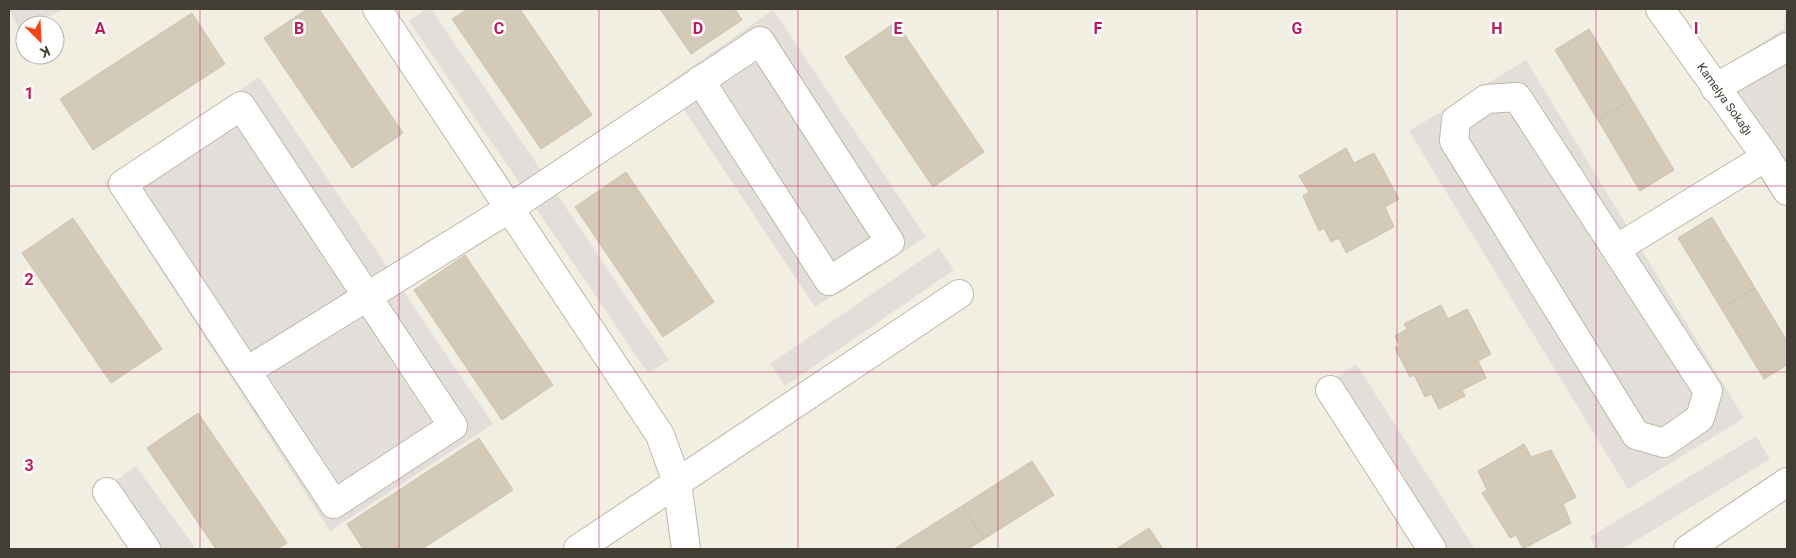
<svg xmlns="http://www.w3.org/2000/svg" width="1796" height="558" font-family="Roboto,sans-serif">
  <rect width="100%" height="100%" fill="#f1eee2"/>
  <path fill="#e2dfdb" d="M9,9H64L32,25H25V29L20,31Z
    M426,9H431L543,173L522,187L409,21Z
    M1786,9H1787V176L1720,70L1784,29Z
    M773,10L926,237L815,307L667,84Z
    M1526,60L1744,418L1628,489L1409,131Z
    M259,77L493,424L330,531L104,182Z
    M556,193L669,360L648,373L535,207Z
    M939,248L954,270L785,386L770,364Z
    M1356,364L1475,549H1436L1329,382Z
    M1756,436L1770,459L1622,549H1597L1590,537Z
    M136,466L196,549H159L112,483Z"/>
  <path fill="#d3cab8" stroke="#cdc2ab" d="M307,9H319L403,133L352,168L264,38Z
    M468,9H520L592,115L541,149L452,19Z
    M660,9H735L742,20L691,54Z
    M192,13L225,64L93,150L60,99Z
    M896,22L984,152L933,187L845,57Z
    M1589,29L1632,100L1598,120L1555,50Z
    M1632,100L1674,170L1640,191L1598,120Z
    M1346,148L1354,163L1374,153L1399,199L1385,207L1394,227L1346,253L1339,238L1331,242L1324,228L1319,231L1303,196L1309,192L1299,176Z
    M626,172L714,302L663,337L575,207Z
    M1712,217L1755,288L1721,308L1678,238Z
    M73,218L162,349L111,383L22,253Z
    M465,255L553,385L502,420L414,290Z
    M1755,288L1787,341V365L1764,379L1721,308Z
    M1441,305L1448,319L1467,309L1491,354L1478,361L1486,378L1462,390L1465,396L1439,409L1431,394L1425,397L1414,375L1410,377L1395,348L1400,346L1395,336L1407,329L1404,324Z
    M198,413L287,543L277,549H216L147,448Z
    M479,438L513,490L422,549H363L347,524Z
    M1524,444L1531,457L1551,450L1576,497L1563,504L1571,523L1523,549L1516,535L1510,538L1482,493L1487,490L1478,471Z
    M1032,461L1054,495L984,539L962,506Z
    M962,506L984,539L968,549H894Z
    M1149,528L1163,549H1116Z"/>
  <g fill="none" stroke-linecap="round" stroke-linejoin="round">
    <g stroke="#c0b9a8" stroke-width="30">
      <g id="minor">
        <path d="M377,9L660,435L677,482L686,549"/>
        <path id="s1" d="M1660,9L1766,157L1787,191"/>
        <path d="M1715,88L1787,47"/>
        <path d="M1517,97L1708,391L1700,418L1664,443L1636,435L1454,141L1456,120L1486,99Z"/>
        <path d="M241,106L453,426L334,504L123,184Z"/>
        <path d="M1616,249L1766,157"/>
        <path d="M247,371L510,208L760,41L890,242L829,281L700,80"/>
        <path d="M1330,390L1432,549"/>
        <path d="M107,492L146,549"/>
        <path d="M578,549L959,294"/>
        <path d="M1688,549L1787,482"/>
      </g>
    </g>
    <use href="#minor" stroke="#fff" stroke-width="28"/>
  </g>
  <path fill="none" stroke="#c2185b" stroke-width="1" stroke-opacity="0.55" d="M200,9V549M399,9V549M599,9V549M798,9V549M998,9V549M1197,9V549M1397,9V549M1596,9V549M9,186H1787M9,372H1787"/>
  <g text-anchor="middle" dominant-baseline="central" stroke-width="5" stroke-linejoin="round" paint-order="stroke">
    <g font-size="12" fill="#433e33" stroke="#fff">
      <text stroke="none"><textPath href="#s1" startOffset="111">Kamelya Sokağı</textPath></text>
    </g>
  </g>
  <g font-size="16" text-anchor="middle" font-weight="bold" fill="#c2185b" stroke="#fff" stroke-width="5" stroke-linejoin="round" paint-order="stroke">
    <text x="100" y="34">A</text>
    <text x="299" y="34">B</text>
    <text x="499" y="34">C</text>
    <text x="698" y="34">D</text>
    <text x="898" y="34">E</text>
    <text x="1098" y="34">F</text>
    <text x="1297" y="34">G</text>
    <text x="1497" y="34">H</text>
    <text x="1696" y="34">I</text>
    <text x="29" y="99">1</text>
    <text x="29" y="285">2</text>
    <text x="29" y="471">3</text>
  </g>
  <rect width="1796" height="558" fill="none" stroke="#433e33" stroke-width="20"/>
  <g transform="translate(40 40) rotate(156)"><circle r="24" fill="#ffffff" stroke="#b4b2ad"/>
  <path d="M0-4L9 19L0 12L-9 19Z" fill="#fa4211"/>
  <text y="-8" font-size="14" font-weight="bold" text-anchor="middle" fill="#433e33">K</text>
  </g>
</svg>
